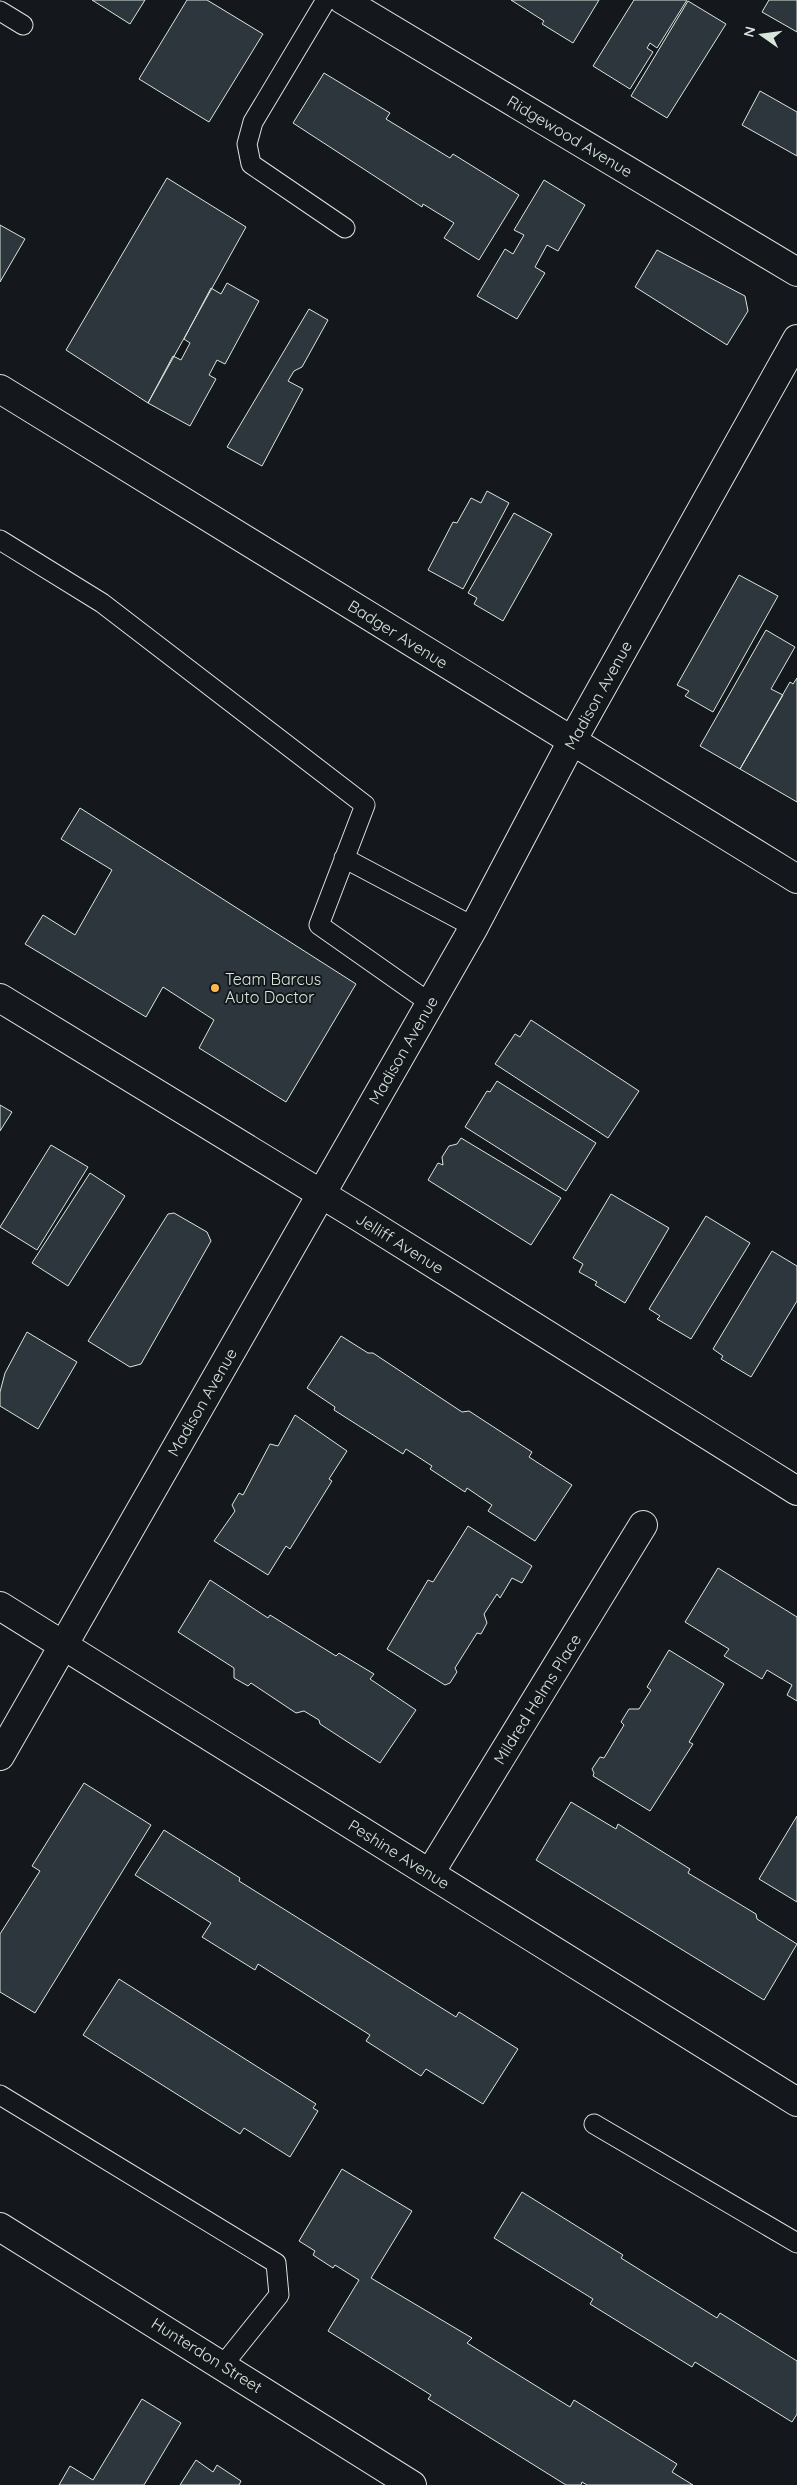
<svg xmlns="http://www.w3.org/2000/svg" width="797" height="2485" font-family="Quicksand,sans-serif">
  <rect width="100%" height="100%" fill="#14181c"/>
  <path fill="#2c363c" stroke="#d8e6dc" d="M92,0H145L130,24Z
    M187,0H207L263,34L209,122L139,79Z
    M511,0H599L573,43L542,24L544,21Z
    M634,0H687L657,48L650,43L647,48L653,52L630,89L593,66Z
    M769,0H797V32L762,12Z
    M688,1L726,24L667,118L631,96Z
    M324,73L390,113L386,119L450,158L453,154L519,195L479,260L444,238L454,223L423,204L422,207L293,123Z
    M760,91L797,112V156L742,125Z
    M167,178L246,227L148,403L66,350Z
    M544,180L585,205L558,251L547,245L535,267L545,273L517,319L477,296L505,249L513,254L524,235L514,230Z
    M0,225L25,239L0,282Z
    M657,250L745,296L748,311L727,345L635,287Z
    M227,283L259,301L225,364L217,360L209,375L216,379L190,426L148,403L173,356L181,360L190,343L184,339L211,288L221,294Z
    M309,309L328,320L302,367L294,371L288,381L303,389L262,466L227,447Z
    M487,491L509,503L463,589L428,570L453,522L457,523L471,498L481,503Z
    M514,513L552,534L503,621L474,604L477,598L468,593Z
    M739,575L778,596L713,712L685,696L689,691L677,685Z
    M766,630L795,647L771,689L783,695L740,769L700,746Z
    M797,678V802L740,769L790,682L793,684Z
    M80,808L356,984L286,1102L199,1048L214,1020L163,987L146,1017L25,944L43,915L75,935L112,870L61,839Z
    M531,1020L639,1091L608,1138L495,1064L515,1034L520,1037Z
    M497,1081L596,1143L566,1191L465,1127L487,1091L490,1092Z
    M0,1105L12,1112L0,1131Z
    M461,1138L561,1198L531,1245L428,1180L438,1163L443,1165L442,1157L449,1146L457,1144Z
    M51,1145L88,1167L37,1250L0,1227Z
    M90,1173L125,1196L68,1286L32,1263Z
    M611,1194L669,1228L625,1303L595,1285L597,1282L579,1272L583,1264L573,1258Z
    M174,1213L207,1232L211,1241L141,1364L130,1367L88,1341L168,1214Z
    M706,1216L750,1243L691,1339L657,1319L660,1316L649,1309Z
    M772,1251L797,1266V1301L751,1377L721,1359L723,1356L713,1349Z
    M27,1332L77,1362L38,1429L0,1406V1392L5,1373Z
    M341,1336L368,1353H373L462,1412L469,1411L532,1452L529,1457L572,1485L535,1541L488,1511L492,1505L467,1488L465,1492L430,1469L432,1466L406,1449L403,1454L334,1410L335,1407L307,1388Z
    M295,1415L347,1451L329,1479L332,1481L290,1549L286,1546L268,1575L214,1541L235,1511L232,1505L239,1493L243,1495L270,1444L278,1446Z
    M468,1526L532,1566L522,1583L512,1578L500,1598L497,1594L484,1614L487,1623L481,1634L477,1633L455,1668L457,1672L450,1683L445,1685L387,1649L428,1580L433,1582Z
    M718,1568L797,1617V1701L787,1695L792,1685L767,1670L762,1679L724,1656L729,1649L685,1622Z
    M210,1580L268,1618L270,1615L336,1656L339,1653L374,1674L370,1679L416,1710L380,1763L320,1724L319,1720L304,1711L296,1713L251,1683L248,1686L234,1678V1668L178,1632Z
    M669,1650L724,1684L689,1742L693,1744L650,1811L593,1776L594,1773L592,1769L600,1757L604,1758L624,1725L621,1722L629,1709H639L651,1690L647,1687Z
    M84,1783L151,1825L35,2013L0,1992V1934L40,1871L32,1866Z
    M571,1802L616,1829L618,1824L690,1869L688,1873L756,1914L757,1919L797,1944L764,2000L536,1860Z
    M797,1816V1902L759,1879Z
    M164,1830L240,1878L239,1881L456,2017L459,2012L518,2049L483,2104L426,2069L421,2076L366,2041L370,2035L258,1964L255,1970L202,1937L211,1923L135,1875Z
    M119,1979L316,2104L313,2108L318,2111L290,2157L244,2128L240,2134L83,2035Z
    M342,2169L412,2211L371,2278L472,2338L467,2343L570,2407L574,2400L677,2464L672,2472L693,2485H587L582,2482L581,2485H566L428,2399L431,2395L328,2331L359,2280L335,2265L333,2268L313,2255L315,2251L299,2241Z
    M522,2192L623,2255L621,2258L717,2318L720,2313L797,2361V2414L792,2422L695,2362L692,2367L590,2304L593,2299L494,2238Z
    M142,2399L181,2423L144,2485H59L70,2466L93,2480Z
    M196,2460L213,2472L217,2465L241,2481L239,2485H180Z"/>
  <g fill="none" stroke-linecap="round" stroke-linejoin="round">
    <g stroke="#d8e6dc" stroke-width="21">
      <path id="service" d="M326,0L253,122L247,144L251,164L345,228
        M0,11L23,25
        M0,540L102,603L365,805L319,925L430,1003
        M344,858L474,927
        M0,2095L276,2263L279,2295L223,2365
        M594,2124L797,2243"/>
    </g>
    <g stroke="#d8e6dc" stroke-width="30">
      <path id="minor" d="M343,0L797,272
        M0,389L797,879
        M0,998L359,1217L797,1491
        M0,1606L797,2102
        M0,1756L474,927L572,741L797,339
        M430,1873L643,1525
        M0,2227L412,2485"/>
    </g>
    <use href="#service" stroke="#14181c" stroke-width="19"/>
    <use href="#minor" stroke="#14181c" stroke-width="28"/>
  </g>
  <circle fill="#ffb74d" stroke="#14181c" stroke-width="2" cx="215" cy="988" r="5"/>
  <g text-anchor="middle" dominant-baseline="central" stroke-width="4" stroke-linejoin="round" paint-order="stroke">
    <g font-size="16" fill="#d8e6dc" stroke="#14181c">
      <text transform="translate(570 136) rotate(31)">Ridgewood Avenue</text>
      <text transform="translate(398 634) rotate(32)">Badger Avenue</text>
      <text transform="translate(598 695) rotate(-61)">Madison Avenue</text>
      <text transform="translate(403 1050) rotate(-60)">Madison Avenue</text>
      <text transform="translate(400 1243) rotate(32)">Jelliff Avenue</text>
      <text transform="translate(202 1402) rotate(-60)">Madison Avenue</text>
      <text transform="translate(537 1699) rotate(-58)">Mildred Helms Place</text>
      <text transform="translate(399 1854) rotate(32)">Peshine Avenue</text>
      <text transform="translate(207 2355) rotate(32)">Hunterdon Street</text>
    </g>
    <g font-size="16" fill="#d8e6dc" stroke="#14181c" text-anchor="start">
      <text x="225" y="979">Team Barcus<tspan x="225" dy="18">Auto Doctor</tspan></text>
    </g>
  </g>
  <g transform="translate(762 35) rotate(284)" stroke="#14181c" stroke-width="4" paint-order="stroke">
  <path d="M0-4L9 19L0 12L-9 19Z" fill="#d8e6dc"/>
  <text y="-8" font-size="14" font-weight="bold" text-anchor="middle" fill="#d8e6dc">N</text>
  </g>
</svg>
